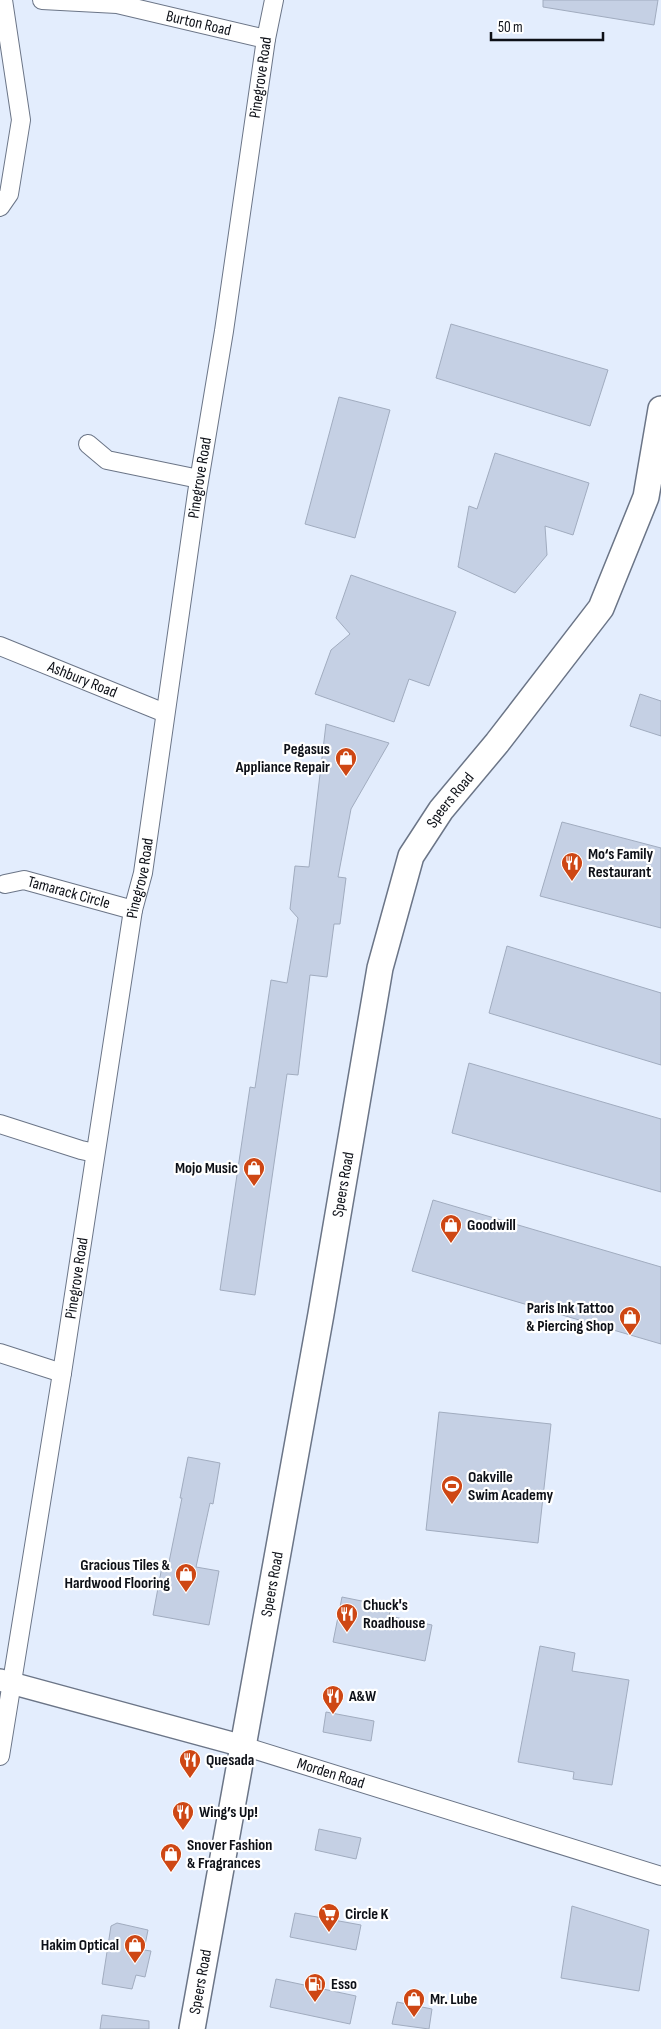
<svg xmlns="http://www.w3.org/2000/svg" width="661" height="2029" font-family="'Sofia Sans Condensed',sans-serif">
  <rect width="100%" height="100%" fill="#e3edfd"/>
  <path fill="#c5d0e4" stroke="#a1acbf" d="M543,0H658L654,25L543,7Z
    M451,324L608,370L590,426L436,378Z
    M339,397L390,410L355,538L305,524Z
    M495,453L589,483L573,535L545,526L547,555L515,593L458,567L469,506L477,509Z
    M351,575L456,612L429,686L409,679L394,722L315,694L331,650L350,634L336,618Z
    M640,694L661,701V736L630,726Z
    M326,724L389,743L351,809L338,877L346,878L340,924H334L327,977L310,975L298,1075L287,1074L255,1295L220,1290L250,1087L255,1088L271,980L287,983L298,918L290,909L295,866L309,867Z
    M562,822L661,848V928L540,896Z
    M507,946L661,993V1065L489,1013Z
    M469,1063L661,1119V1192L452,1133Z
    M433,1200L661,1267V1344L412,1271Z
    M439,1412L551,1424L538,1543L426,1530Z
    M188,1457L220,1463L213,1504L210,1503L196,1567L219,1571L209,1625L153,1615L163,1561L169,1562L182,1498H180Z
    M342,1597L391,1607L389,1616L432,1625L425,1661L333,1642Z
    M540,1646L575,1653L572,1671L629,1680L612,1785L573,1779L574,1772L518,1762Z
    M326,1712L374,1721L371,1741L323,1732Z
    M319,1829L361,1838L356,1859L315,1850Z
    M572,1906L649,1930L639,1991L561,1978Z
    M295,1913L361,1925L356,1950L290,1937Z
    M117,1923L148,1930L144,1950L151,1951L145,1977L136,1975L132,1989L102,1984L111,1926Z
    M276,1979L356,1996L350,2024L270,2007Z
    M397,2002L432,2009L429,2029L392,2024Z
    M102,2015L149,2021V2029H100Z"/>
  <g fill="none" stroke-linecap="round" stroke-linejoin="round">
    <g stroke="#6b7587" stroke-width="20">
      <g id="minor">
        <path id="s1" d="M42,0L117,4L266,39"/>
        <path d="M0,207L9,194L21,120L3,0"/>
        <path d="M88,444L107,460L199,479"/>
        <path id="s2" d="M0,646L165,713"/>
        <path id="s3" d="M5,884L24,880L133,910"/>
        <path d="M0,1124L81,1150L95,1153"/>
        <path d="M0,1353L62,1373"/>
        <path id="s4" d="M243,1746L661,1876"/>
        <path id="s5" d="M0,1756L62,1373L133,910L143,873L197,493L224,331L266,39L274,0"/>
      </g>
    </g>
    <g stroke="#6b7587" stroke-width="24">
      <path id="tertiary" d="M0,1680L243,1746"/>
    </g>
    <g stroke="#6b7587" stroke-width="28">
      <g id="secondary">
        <path id="s6" d="M192,2029L321,1314L380,968L411,856L441,810L497,743L601,608L646,497L661,409"/>
      </g>
    </g>
    <use href="#minor" stroke="#fff" stroke-width="18"/>
    <use href="#tertiary" stroke="#fff" stroke-width="21"/>
    <use href="#secondary" stroke="#fff" stroke-width="25"/>
  </g>
  <defs>
    <g id="shop-pin" transform="scale(1.125)"><path d="M0 17L-7.5 6A9.5 9.5 0 1 1 7.5 6Z" fill="#ce4714" stroke="#fff"/><path d="M-5-2.5h2.3a2.7 3.5 0 0 1 5.4 0H5L5.5 6h-11ZM-1.5-2.5h3a1.5 2.3 0 0 0-3 0Z" fill="#fff"/></g>
    <g id="restaurant-pin" transform="scale(1.125)"><path d="M0 17L-7.5 6A9.5 9.5 0 1 1 7.5 6Z" fill="#ce4714" stroke="#fff"/><path d="M-5-6h1v4h1v-4h1v4h1v-4h1v5L-1.5 .5V6h-2V.5L-5-1ZM5-6V6H3V1.5H1.5Q1.5-4 5-6Z" fill="#fff"/></g>
    <g id="stadium-pin" transform="scale(1.125)"><path d="M0 17L-7.5 6A9.5 9.5 0 1 1 7.5 6Z" fill="#ce4714" stroke="#fff"/><path d="M0-5a6.5 5 0 1 0 0 10a6.5 5 0 1 0 0-10ZM-3.5-1.8h7v3.6h-7Z" fill="#fff"/></g>
    <g id="supermarket-pin" transform="scale(1.125)"><path d="M0 17L-7.5 6A9.5 9.5 0 1 1 7.5 6Z" fill="#ce4714" stroke="#fff"/><path d="M-6-5.5h2.5l.6 2H6L4.5 2H-2.5L-4.4-4H-6ZM-1.5 3.2a1.3 1.3 0 1 0 .1 0ZM3 3.2a1.3 1.3 0 1 0 .1 0Z" fill="#fff"/></g>
    <g id="fuel-pin" transform="scale(1.125)"><path d="M0 17L-7.5 6A9.5 9.5 0 1 1 7.5 6Z" fill="#ce4714" stroke="#fff"/><path d="M-5.5-6h7V0h2V4h1.3V-2.5L3-4.5l.8-.8L6-3V5H2.5V1h-1V6h-7ZM-4.2-4.7v3.2H.2V-4.7Z" fill="#fff"/></g>
  </defs>
  <g fill-rule="evenodd">
    <use href="#shop-pin" x="346" y="758"/>
    <use href="#restaurant-pin" x="572" y="863"/>
    <use href="#shop-pin" x="254" y="1168"/>
    <use href="#shop-pin" x="451" y="1225"/>
    <use href="#shop-pin" x="630" y="1317"/>
    <use href="#stadium-pin" x="452" y="1486"/>
    <use href="#shop-pin" x="186" y="1574"/>
    <use href="#restaurant-pin" x="347" y="1614"/>
    <use href="#restaurant-pin" x="333" y="1696"/>
    <use href="#restaurant-pin" x="190" y="1760"/>
    <use href="#restaurant-pin" x="183" y="1812"/>
    <use href="#shop-pin" x="171" y="1854"/>
    <use href="#supermarket-pin" x="329" y="1914"/>
    <use href="#shop-pin" x="135" y="1945"/>
    <use href="#fuel-pin" x="315" y="1984"/>
    <use href="#shop-pin" x="414" y="1999"/>
  </g>
  <g text-anchor="middle" dominant-baseline="central" stroke-width="4.5" stroke-linejoin="round" paint-order="stroke">
    <g font-size="16" fill="#0d1017" stroke="#fff">
      <text stroke="none"><textPath href="#s1" startOffset="159">Burton Road</textPath></text>
      <text stroke="none"><textPath href="#s5" startOffset="1699">Pinegrove Road</textPath></text>
      <text stroke="none"><textPath href="#s5" startOffset="1294">Pinegrove Road</textPath></text>
      <text stroke="none"><textPath href="#s2" startOffset="89">Ashbury Road</textPath></text>
      <text stroke="none"><textPath href="#s6" startOffset="1262">Speers Road</textPath></text>
      <text stroke="none"><textPath href="#s5" startOffset="889">Pinegrove Road</textPath></text>
      <text stroke="none"><textPath href="#s3" startOffset="66">Tamarack Circle</textPath></text>
      <text stroke="none"><textPath href="#s6" startOffset="858">Speers Road</textPath></text>
      <text stroke="none"><textPath href="#s5" startOffset="484">Pinegrove Road</textPath></text>
      <text stroke="none"><textPath href="#s6" startOffset="452">Speers Road</textPath></text>
      <text stroke="none"><textPath href="#s4" startOffset="92">Morden Road</textPath></text>
      <text stroke="none"><textPath href="#s6" startOffset="48">Speers Road</textPath></text>
    </g>
    <g font-size="16" font-weight="bold" fill="#0d1017" stroke="#fff" text-anchor="start">
      <text x="330" y="749" text-anchor="end">Pegasus<tspan x="330" dy="18">Appliance Repair</tspan></text>
      <text x="588" y="854">Mo‘s Family<tspan x="588" dy="18">Restaurant</tspan></text>
      <text x="238" y="1168" text-anchor="end">Mojo Music</text>
      <text x="467" y="1225">Goodwill</text>
      <text x="614" y="1308" text-anchor="end">Paris Ink Tattoo<tspan x="614" dy="18">&amp; Piercing Shop</tspan></text>
      <text x="468" y="1477">Oakville<tspan x="468" dy="18">Swim Academy</tspan></text>
      <text x="170" y="1565" text-anchor="end">Gracious Tiles &amp;<tspan x="170" dy="18">Hardwood Flooring</tspan></text>
      <text x="363" y="1605">Chuck's<tspan x="363" dy="18">Roadhouse</tspan></text>
      <text x="349" y="1696">A&amp;W</text>
      <text x="206" y="1760">Quesada</text>
      <text x="199" y="1812">Wing’s Up!</text>
      <text x="187" y="1845">Snover Fashion<tspan x="187" dy="18">&amp; Fragrances</tspan></text>
      <text x="345" y="1914">Circle K</text>
      <text x="119" y="1945" text-anchor="end">Hakim Optical</text>
      <text x="331" y="1984">Esso</text>
      <text x="430" y="1999">Mr. Lube</text>
    </g>
  </g>
  <path d="M491 32v8h112v-8" fill="none" stroke="#0d1017" stroke-width="2.5"/>
  <text x="498" y="32" font-size="15" fill="#0d1017" stroke="#ffffff" stroke-width="4" paint-order="stroke">50 m</text>
</svg>
